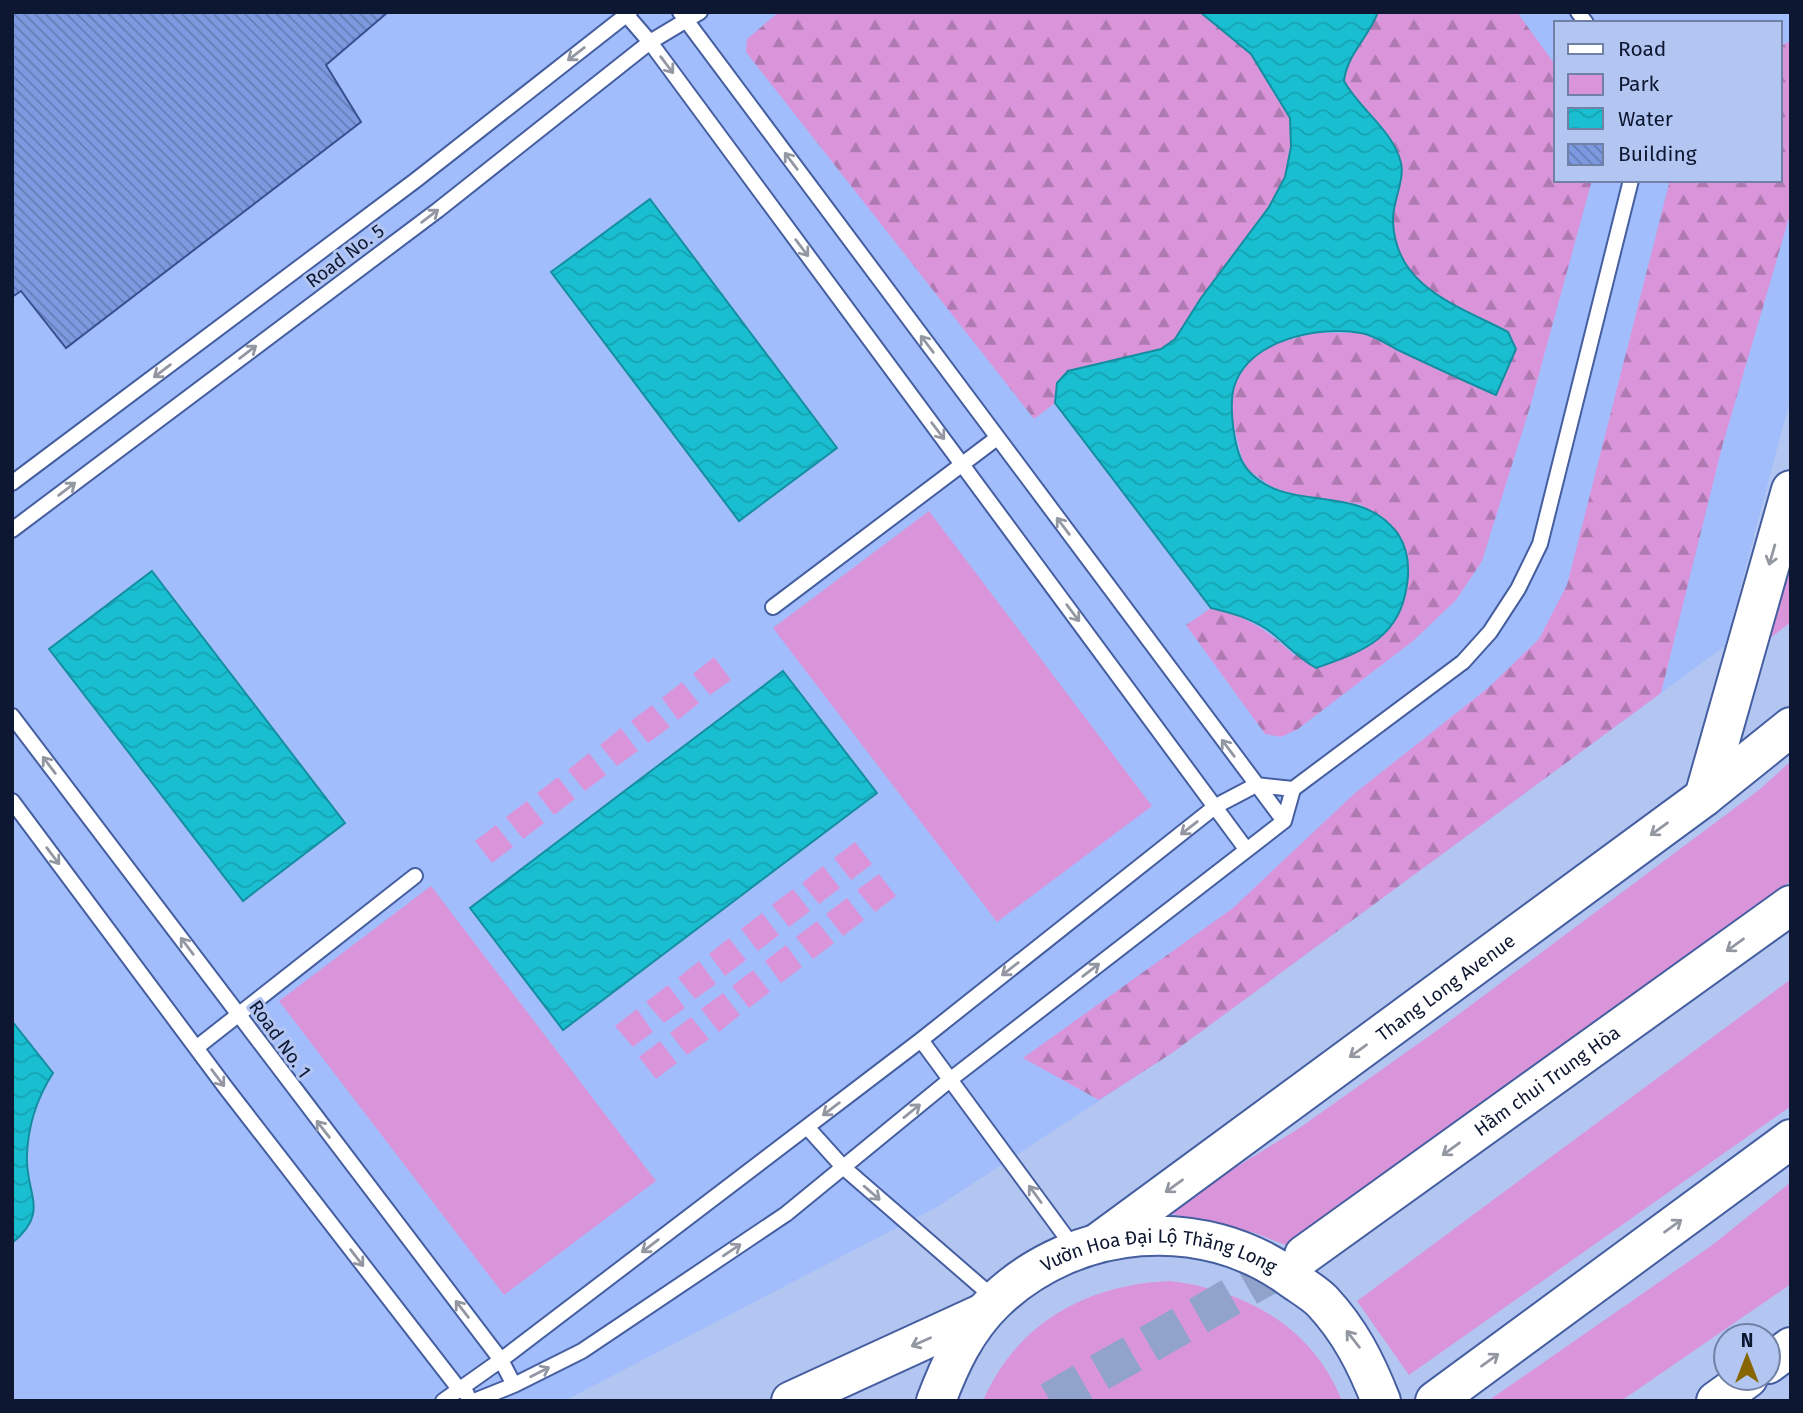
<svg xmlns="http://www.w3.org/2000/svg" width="1803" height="1413" font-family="'Fira Sans',sans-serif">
  <defs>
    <pattern id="forest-firs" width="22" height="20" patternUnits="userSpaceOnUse" patternTransform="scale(1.75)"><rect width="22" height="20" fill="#da95da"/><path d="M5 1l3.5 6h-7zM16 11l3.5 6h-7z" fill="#af79b1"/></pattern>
    <pattern id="water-waves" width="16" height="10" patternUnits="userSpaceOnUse" patternTransform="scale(1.75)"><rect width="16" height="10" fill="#19bfd0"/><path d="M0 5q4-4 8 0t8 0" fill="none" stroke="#16a3b3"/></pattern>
    <pattern id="building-back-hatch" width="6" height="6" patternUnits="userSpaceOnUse" patternTransform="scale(1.75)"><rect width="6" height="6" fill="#7d9ae0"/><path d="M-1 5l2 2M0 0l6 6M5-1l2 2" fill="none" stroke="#657db6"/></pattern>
  </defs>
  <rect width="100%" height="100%" fill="#b3c6f2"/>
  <path fill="#a2bdfc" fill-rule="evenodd" d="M12,12H1791V396L1725,646L1172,1053L937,1207L564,1401H12ZM1556,23H1780V180H1556Z"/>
  <path fill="#da95da" d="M929,511L1152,806L997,922L773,628Z
    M1791,559V622L1770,638Z
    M714,657L731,680L710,695L693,674Z
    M682,682L699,703L678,720L662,698Z
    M652,705L670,727L648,743L631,721Z
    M621,728L638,751L617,766L600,745Z
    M589,753L606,775L585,791L568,770Z
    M1791,761V881L1690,959L1288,1246L1255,1233L1168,1213L1176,1204L1298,1129L1439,1029L1759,790Z
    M558,777L575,799L554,815L537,793Z
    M527,801L544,823L523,839L506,817Z
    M496,825L513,847L492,863L475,841Z
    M855,842L872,864L851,880L834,858Z
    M823,866L840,888L819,904L802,883Z
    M879,874L896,896L875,912L857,890Z
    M431,886L656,1181L504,1295L279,1001Z
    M793,889L810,911L789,927L772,905Z
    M847,898L864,920L843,936L826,914Z
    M762,913L779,935L758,951L741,929Z
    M817,921L834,943L813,959L796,937Z
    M729,938L746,960L725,976L709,954Z
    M786,945L802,967L781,983L765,961Z
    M699,961L716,984L695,999L678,978Z
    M753,970L770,992L749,1008L732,986Z
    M1791,979V1106L1409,1375L1357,1301Z
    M668,985L685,1008L664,1023L646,1002Z
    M723,993L740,1015L719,1032L701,1009Z
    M637,1009L653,1032L633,1047L615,1026Z
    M691,1017L709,1039L687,1055L670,1033Z
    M660,1041L677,1063L656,1079L639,1057Z
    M1791,1182V1284L1621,1401H1488L1711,1246Z
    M1170,1281C1245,1290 1313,1327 1342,1401H983C1016,1323 1088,1284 1170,1281Z"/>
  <path fill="url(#forest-firs)" d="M779,12H1200L1251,54L1291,118V147L1285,177L1269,207L1201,298L1175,339L1161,349L1068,371L1057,383L1055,403L1034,419L746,52L747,39Z
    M1378,12H1517L1556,66V180H1592L1530,407L1482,561L1456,600L1413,641L1298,729L1281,737L1265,734L1186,625L1211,608C1247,616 1269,631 1295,656L1363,505L1304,497L1272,487L1247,469L1241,455L1229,405L1236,382L1249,361L1268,346L1313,333H1362L1496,395L1516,349L1508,332C1457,305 1385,285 1393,210C1395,188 1406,170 1396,148C1385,123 1358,106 1344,81C1347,54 1369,37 1378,12Z
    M1791,40V211L1722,447L1661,693L1172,1053L1099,1100L1023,1058L1233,908L1355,793L1488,688L1539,639L1567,585L1670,180H1780V47Z"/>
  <path fill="url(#water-waves)" stroke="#158da0" stroke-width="2" d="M1200,12H1378C1369,37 1347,54 1344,81C1360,110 1393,130 1401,163C1405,180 1392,203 1393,221C1395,288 1459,306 1508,332L1516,349L1496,395C1464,381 1432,366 1400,351C1388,345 1374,335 1361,333C1319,325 1248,340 1234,387C1229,406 1233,452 1247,469C1286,516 1359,480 1398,534C1410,552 1410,574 1405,595C1395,641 1356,654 1316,668C1297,657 1285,643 1268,630C1250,618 1232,613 1211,608L1055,403L1057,383L1068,371L1161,349L1175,339L1201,298L1269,207L1285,177L1291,147L1290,118L1251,54Z
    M650,199L837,448L739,521L551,272Z
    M152,571L345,823L243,901L49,649Z
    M783,671L877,793L563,1030L470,908Z
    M12,1021L53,1073C37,1098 28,1126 27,1155C25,1194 51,1212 12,1243Z"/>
  <path fill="url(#building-back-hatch)" stroke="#385090" stroke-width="2" d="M12,12H388L326,65L361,122L66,348L21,291L12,297Z"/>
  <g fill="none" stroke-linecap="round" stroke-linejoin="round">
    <path stroke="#92a3cb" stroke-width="38" stroke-dasharray="38 19" stroke-linecap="butt" d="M1050,1401L1304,1255"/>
    <g stroke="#455ea0" stroke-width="18">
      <path id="lane" d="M624,12L650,42L1246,849
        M680,12L1284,821
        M1578,12L1586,23
        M12,483L416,180L630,12
        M12,530L438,210L650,42L700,12
        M773,607L997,438
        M12,716L501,1360L514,1385
        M12,801L226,1088L459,1389L467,1394
        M921,1040L1074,1248
        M196,1048L415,876
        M807,1127L843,1167L994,1298
        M443,1401L501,1360L921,1040L1216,806L1256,785L1293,789
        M474,1401L514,1385L582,1351L786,1214L951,1079L1284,821L1293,789L1463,662L1490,632L1518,589L1540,544L1631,180"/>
    </g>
    <g stroke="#455ea0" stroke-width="42">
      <g id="primary">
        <path d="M1704,797L1791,490"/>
        <path id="s1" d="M1099,1242L1704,797L1791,727"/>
        <path d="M1768,1364L1791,1347"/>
        <path d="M791,1401L983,1313"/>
        <path id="s2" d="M936,1401C950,1364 966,1329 995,1301C1075,1224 1203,1213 1292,1279C1302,1286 1314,1293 1322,1301C1350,1331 1366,1363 1381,1401"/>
        <path d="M1716,1401L1748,1378"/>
      </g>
    </g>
    <g stroke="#455ea0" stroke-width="42">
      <g id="highway">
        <path id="s3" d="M1304,1255L1791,905"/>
        <path d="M1435,1401L1791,1139"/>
      </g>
    </g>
    <use href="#lane" stroke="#fff" stroke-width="14"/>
    <use href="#primary" stroke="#fff" stroke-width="38"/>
    <use href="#highway" stroke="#fff" stroke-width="38"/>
  </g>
  <defs><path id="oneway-shaft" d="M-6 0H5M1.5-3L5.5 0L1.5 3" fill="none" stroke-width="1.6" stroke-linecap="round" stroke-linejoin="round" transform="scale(1.75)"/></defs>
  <g stroke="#9297a2">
    <use href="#oneway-shaft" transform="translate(576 54) rotate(142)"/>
    <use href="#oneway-shaft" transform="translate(667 65) rotate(53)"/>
    <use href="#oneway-shaft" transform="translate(791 161) rotate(-127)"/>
    <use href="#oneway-shaft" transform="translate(430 216) rotate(-37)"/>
    <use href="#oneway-shaft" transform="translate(802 248) rotate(53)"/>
    <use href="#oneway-shaft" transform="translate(927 344) rotate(-127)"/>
    <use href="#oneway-shaft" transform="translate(248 352) rotate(-37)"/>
    <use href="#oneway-shaft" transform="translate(162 371) rotate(143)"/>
    <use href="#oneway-shaft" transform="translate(938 431) rotate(53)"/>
    <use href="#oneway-shaft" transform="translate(67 489) rotate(-37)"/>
    <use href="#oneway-shaft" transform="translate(1063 526) rotate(-127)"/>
    <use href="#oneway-shaft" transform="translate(1772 555) rotate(106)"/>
    <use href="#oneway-shaft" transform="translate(1073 613) rotate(53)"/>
    <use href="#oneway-shaft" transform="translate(1228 748) rotate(-127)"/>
    <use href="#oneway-shaft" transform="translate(49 765) rotate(-127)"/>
    <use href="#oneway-shaft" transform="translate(1189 828) rotate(142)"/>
    <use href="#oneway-shaft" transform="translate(1659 829) rotate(144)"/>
    <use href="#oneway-shaft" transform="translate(53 856) rotate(53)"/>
    <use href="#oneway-shaft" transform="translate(1735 945) rotate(144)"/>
    <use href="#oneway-shaft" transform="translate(187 946) rotate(-127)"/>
    <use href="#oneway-shaft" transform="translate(1010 969) rotate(142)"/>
    <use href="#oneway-shaft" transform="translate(1091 970) rotate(-38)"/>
    <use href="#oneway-shaft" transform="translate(1358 1051) rotate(144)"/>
    <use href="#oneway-shaft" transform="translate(218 1078) rotate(53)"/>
    <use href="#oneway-shaft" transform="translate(831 1109) rotate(143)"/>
    <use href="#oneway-shaft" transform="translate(912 1111) rotate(-39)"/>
    <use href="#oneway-shaft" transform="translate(323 1129) rotate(-128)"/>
    <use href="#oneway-shaft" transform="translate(1451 1149) rotate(144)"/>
    <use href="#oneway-shaft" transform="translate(1174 1186) rotate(144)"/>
    <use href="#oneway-shaft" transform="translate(872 1193) rotate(41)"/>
    <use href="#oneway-shaft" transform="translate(1035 1194) rotate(-126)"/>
    <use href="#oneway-shaft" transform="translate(1673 1226) rotate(-36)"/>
    <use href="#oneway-shaft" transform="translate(650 1246) rotate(143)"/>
    <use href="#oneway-shaft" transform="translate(732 1250) rotate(-34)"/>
    <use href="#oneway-shaft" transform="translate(357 1258) rotate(52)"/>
    <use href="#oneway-shaft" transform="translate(462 1309) rotate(-128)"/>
    <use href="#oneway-shaft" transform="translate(1353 1339) rotate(-128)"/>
    <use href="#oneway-shaft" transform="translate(921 1342) rotate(156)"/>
    <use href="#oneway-shaft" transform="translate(1490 1360) rotate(-36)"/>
    <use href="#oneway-shaft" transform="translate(540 1372) rotate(-27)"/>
  </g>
  <g text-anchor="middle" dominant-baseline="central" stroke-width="6" stroke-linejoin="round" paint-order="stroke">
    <g font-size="19" fill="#0d1731" stroke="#b3c6f2">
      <text transform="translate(345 256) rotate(-37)">Road No. 5</text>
      <text stroke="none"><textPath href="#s1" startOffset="430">Thang Long Avenue</textPath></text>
      <text transform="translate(280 1039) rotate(54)">Road No. 1</text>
      <text stroke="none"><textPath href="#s3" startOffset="299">Hầm chui Trung Hòa</textPath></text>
      <text stroke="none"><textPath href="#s2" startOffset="298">Vườn Hoa Đại Lộ Thăng Long</textPath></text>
    </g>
  </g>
  <rect width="1803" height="1413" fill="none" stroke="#0d1731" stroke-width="28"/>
  <rect x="1554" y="21" width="228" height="161" fill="#b3c6f2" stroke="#7180a5" stroke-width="2"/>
  <rect x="1568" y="44" width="35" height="10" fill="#ffffff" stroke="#7180a5" stroke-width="2"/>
  <text x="1618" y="56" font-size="21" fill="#0d1731">Road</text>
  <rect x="1568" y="74" width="35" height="21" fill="#da95da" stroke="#7180a5" stroke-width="2"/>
  <text x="1618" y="91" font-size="21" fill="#0d1731">Park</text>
  <rect x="1568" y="108" width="35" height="21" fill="url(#water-waves)" stroke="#7180a5" stroke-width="2"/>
  <text x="1618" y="126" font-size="21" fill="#0d1731">Water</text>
  <rect x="1568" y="144" width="35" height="21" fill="url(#building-back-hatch)" stroke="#7180a5" stroke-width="2"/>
  <text x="1618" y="161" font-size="21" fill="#0d1731">Building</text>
  <g transform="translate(1747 1357)"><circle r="33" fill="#b3c6f2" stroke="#7180a5" stroke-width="2"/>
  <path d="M0-5L12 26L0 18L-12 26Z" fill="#876601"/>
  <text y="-10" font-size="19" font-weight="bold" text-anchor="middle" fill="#0d1731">N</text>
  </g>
</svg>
